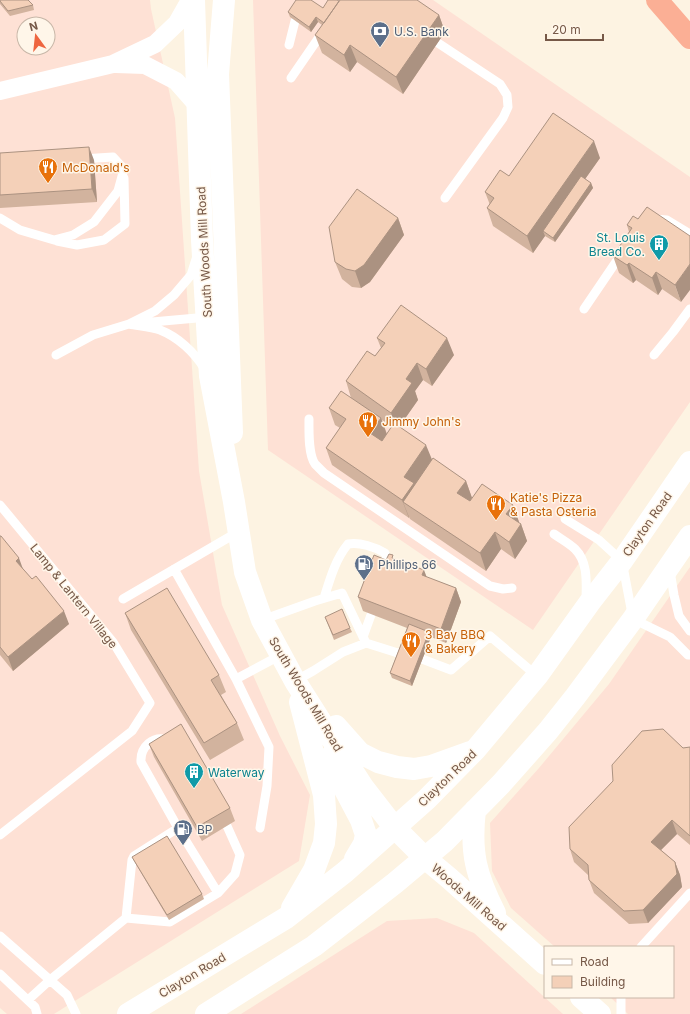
<svg xmlns="http://www.w3.org/2000/svg" width="690" height="1014" font-family="Inter,sans-serif">
  <rect width="100%" height="100%" fill="#fdf3e2"/>
  <path fill="#fee1d5" fill-rule="evenodd" d="M0,0H150L151,9L175,118L199,471L222,605L280,736L310,795L299,861L54,1014H7L0,1008ZM24,24H48V48H24Z
    M253,0H433L690,177V402L533,630L268,450Z
    M690,567V1014H628L610,997H673V947H555L511,908L492,871L490,823L539,768L609,684Z
    M437,918L474,933L563,1014H241L387,921Z"/>
  <g fill="none" stroke-linecap="round" stroke-linejoin="round">
    <path stroke="#fff" stroke-width="9" d="M438,43L500,84L507,95L508,107L503,118L445,198
      M289,45L295,21
      M291,78L324,30
      M0,218L20,230L54,240L73,235L94,222L118,191L124,169L113,157L82,159
      M654,219L667,220L690,234
      M57,241L77,245L104,240L125,224L124,178
      M584,309L622,253
      M141,323L208,317
      M129,324C139,326 150,327 160,330C178,337 194,352 204,368
      M56,355L93,335L129,324L155,311L174,295L191,275L196,259
      M654,355L673,332L690,309
      M309,419C309,431 308,454 315,464C318,467 321,470 324,473L490,586L503,589L512,588
      M0,505L113,642L150,703L132,731L0,835
      M565,519L599,540L622,561L633,619L670,637L688,655H690
      M554,534C561,539 570,544 575,549C589,563 586,584 586,602
      M174,569L236,679L269,747L267,786L260,828
      M670,571L674,595L679,616L690,631
      M324,598C330,579 335,560 348,544C360,542 375,547 385,553L389,564L387,569
      M123,599L238,532
      M262,620L315,601L342,593L366,643
      M363,637L375,604
      M422,659L451,670L490,636L537,676
      M236,679L281,655
      M295,681L313,671L343,652L366,643L401,654
      M178,828L218,893
      M126,918L170,922L218,893L235,874L240,855L227,826
      M0,936L67,995L76,1014
      M641,947L690,893
      M0,974L35,1007L37,1014
      M621,997V1014
      M28,1000L50,980L126,918L132,860L134,856L178,828L141,762C140,747 153,735 168,740"/>
    <path stroke="#fff" stroke-width="18" d="M116,64L145,65L176,81L198,106
      M0,91L113,64L155,44L177,23L190,0"/>
    <path stroke="#fff" stroke-width="22" d="M194,0L202,240L210,376L234,502L245,572L262,620L295,681L328,733L363,787L394,827L425,858L449,878L545,964
      M224,0L218,74L232,433
      M336,726L360,753L378,762L397,767L414,769L431,766L470,752
      M333,754L342,784L361,820L366,835L364,844L355,859
      M475,810C470,853 476,875 495,913
      M292,908L314,870L324,843L326,824L324,795L300,702
      M581,997L600,1014
      M128,1014L286,918L345,872L427,799L476,749L537,676L590,602L622,561L690,462
      M206,1014L314,946L395,883L445,841L501,784L548,731L575,697L633,619L690,536"/>
    <path stroke="#fbaf95" stroke-width="22" d="M657,0L690,38"/>
  </g>
  <path fill="#d2b39e" fill-rule="evenodd" d="M0,0L33,5L34,10L10,16L0,4Z
    M339,1L439,15L445,32L403,94L357,62L350,72L322,53L315,35L322,25L318,22L311,32L290,17L288,12L323,8Z
    M0,153L94,160L97,202L0,208Z
    M600,158L585,179L591,183L593,188L555,242L545,236L533,253L493,226L487,208L490,205L485,192L509,176Z
    M647,207L681,302L662,289L658,295L636,280L633,283L619,273L613,256L629,232L627,225L638,219Z
    M398,218L404,235L370,282L361,288L352,287L342,279L335,262Z
    M377,338L454,355L432,386L423,380L415,391L418,400L399,427L432,460L466,481L472,498L470,501L513,505L519,522V523L521,524L527,541L515,559L501,549L486,571L410,519L409,517V518L332,465L326,448L340,428L335,425L329,408L351,398L346,381L375,356L381,348ZM382,420L392,427L387,434Z
    M0,536L23,569L69,624L13,671L0,655Z
    M394,559L426,577L456,588L461,602L446,643L431,637L412,686L392,678L390,673L407,628L363,611L358,597L386,560Z
    M125,613L219,675L226,692L221,695L237,723L244,740L210,760L131,630Z
    M325,617L350,628L352,632L334,640Z
    M149,744L230,808L235,821L202,841L154,757Z
    M690,747V845L677,834L661,850L675,862L680,875L682,887L648,923L629,924L594,893L589,880L588,875L574,862L570,849L683,748Z
    M132,857L202,894L204,899L169,920L134,861Z"/>
  <path fill="#ab9281" d="M439,15L445,32L403,94L396,77Z
    M316,17L318,22L311,32L309,27Z
    M350,45L357,62L350,72L344,55Z
    M594,141L600,158L547,233L543,231L545,236L533,253L527,236Z
    M89,147L94,160L97,202L92,189Z
    M591,183L593,188L555,242L553,238Z
    M398,218L404,235L370,282L361,288L355,271Z
    M629,263L636,280L633,283L627,265Z
    M690,264V290L681,302L675,285Z
    M656,272L662,289L658,295L652,278Z
    M447,338L454,355L432,386L426,369Z
    M417,363L423,380L415,391L418,400L397,430L391,413L406,379Z
    M381,418L387,435L377,450L370,433Z
    M426,445L433,462L403,502L409,517V518L402,500L404,477Z
    M466,481L472,498L464,510L457,493Z
    M513,505L519,522L513,531L506,514Z
    M521,524L527,541L515,559L509,542Z
    M495,532L501,549L486,571L480,553Z
    M19,558L24,572L16,561Z
    M424,570L429,583L422,575Z
    M456,588L461,602L446,643L441,629Z
    M64,611L69,624L13,671L8,657Z
    M429,632L431,637L412,686L410,681Z
    M672,820L677,834L656,855L651,842Z
    M675,862L680,875L682,887L648,923L643,910Z"/>
  <path fill="#f4d0b8" stroke="#ab9281" d="M0,0H28L33,5L8,11L0,1Z
    M296,0H311L323,8L328,0H337L339,1L324,23L316,17L309,27L288,12Z
    M340,0H417L439,15L396,77L350,45L344,55L315,35Z
    M553,113L594,141L527,236L487,208L494,198L485,192L500,170L509,176Z
    M89,147L92,189L0,195V153Z
    M581,176L591,183L553,238L543,231Z
    M357,189L398,218L364,265L355,271L346,269L335,262L329,227Z
    M647,207L690,236V264L675,285L656,272L652,278L629,263L627,265L613,256L632,228L627,225L633,216L638,219Z
    M401,305L447,338L426,369L417,363L406,379L412,383L391,413L346,381L367,351L375,356L385,343L377,338Z
    M341,391L381,418L370,433L382,441L394,423L426,445L404,477L414,483L402,500L326,448L346,419L329,408Z
    M433,458L466,481L457,493L470,501L482,484L513,505L506,514L521,524L509,542L495,532L480,553L403,502Z
    M0,536H1L19,558L16,561L32,579L36,576L64,611L8,657L0,647Z
    M389,554L393,555L392,558L424,570L422,575L456,588L441,629L358,597L374,555L386,560Z
    M167,588L219,675L211,680L237,723L204,743L125,613Z
    M342,609L350,628L333,635L325,617Z
    M409,624L429,632L410,681L390,673Z
    M181,724L230,808L197,827L149,744Z
    M663,729L683,748L690,747V836L672,820L651,842L675,862L677,874L643,910L624,911L589,880L588,865L570,849L569,827L613,781L612,765L642,731Z
    M167,836L202,894L167,915L132,857Z"/>
  <defs>
    <g id="bank-pin" transform="scale(1)"><path d="M0 17L-7.5 6A9.5 9.5 0 1 1 7.5 6Z" fill="#5c6f8a" stroke="#fff6e9"/><path d="M-6-4H6V4H-6ZM0-2.3a2.3 2.3 0 1 0 0 4.6a2.3 2.3 0 1 0 0-4.6Z" fill="#fff"/></g>
    <g id="restaurant-pin" transform="scale(1)"><path d="M0 17L-7.5 6A9.5 9.5 0 1 1 7.5 6Z" fill="#e8710a" stroke="#fff6e9"/><path d="M-5-6h1v4h1v-4h1v4h1v-4h1v5L-1.5 .5V6h-2V.5L-5-1ZM5-6V6H3V1.5H1.5Q1.5-4 5-6Z" fill="#fff"/></g>
    <g id="building-pin" transform="scale(1)"><path d="M0 17L-7.5 6A9.5 9.5 0 1 1 7.5 6Z" fill="#0f9aa8" stroke="#fff6e9"/><path d="M-4-6H4V6H1V3H-1V6H-4ZM-2.5-4.3h1.7v1.8h-1.7ZM.8-4.3h1.7v1.8H.8ZM-2.5-1h1.7V.8h-1.7ZM.8-1h1.7V.8H.8Z" fill="#fff"/></g>
    <g id="fuel-pin" transform="scale(1)"><path d="M0 17L-7.5 6A9.5 9.5 0 1 1 7.5 6Z" fill="#5c6f8a" stroke="#fff6e9"/><path d="M-5.5-6h7V0h2V4h1.3V-2.5L3-4.5l.8-.8L6-3V5H2.5V1h-1V6h-7ZM-4.2-4.7v3.2H.2V-4.7Z" fill="#fff"/></g>
  </defs>
  <g fill-rule="evenodd">
    <use href="#bank-pin" x="380" y="31"/>
    <use href="#restaurant-pin" x="48" y="167"/>
    <use href="#building-pin" x="659" y="244"/>
    <use href="#restaurant-pin" x="368" y="421"/>
    <use href="#restaurant-pin" x="496" y="504"/>
    <use href="#fuel-pin" x="364" y="564"/>
    <use href="#restaurant-pin" x="411" y="641"/>
    <use href="#building-pin" x="194" y="772"/>
    <use href="#fuel-pin" x="183" y="829"/>
  </g>
  <g text-anchor="middle" dominant-baseline="central" stroke-width="3" stroke-linejoin="round" paint-order="stroke">
    <g font-size="12" fill="#4e5e75" stroke="#fff6e9" text-anchor="start">
      <text x="394" y="31">U.S. Bank</text>
      <text x="378" y="564">Phillips 66</text>
      <text x="197" y="829">BP</text>
    </g>
    <g font-size="12" fill="#c56008" stroke="#fff6e9" text-anchor="start">
      <text x="62" y="167">McDonald's</text>
      <text x="382" y="421">Jimmy John's</text>
      <text x="510" y="497">Katie's Pizza<tspan x="510" dy="14">&amp; Pasta Osteria</tspan></text>
      <text x="425" y="634">3 Bay BBQ<tspan x="425" dy="14">&amp; Bakery</tspan></text>
    </g>
    <g font-size="12" fill="#0d838f" stroke="#fff6e9" text-anchor="end">
      <text x="645" y="237">St. Louis<tspan x="645" dy="14">Bread Co.</tspan></text>
      <text x="208" y="772" text-anchor="start">Waterway</text>
    </g>
    <g font-size="12" fill="#765847" stroke="#fff6e9">
      <text transform="translate(204 252) rotate(-93)">South Woods Mill Road</text>
      <text transform="translate(647 524) rotate(-55)">Clayton Road</text>
      <text transform="translate(74 596) rotate(51)">Lamp &amp; Lantern Village</text>
      <text transform="translate(306 694) rotate(59)">South Woods Mill Road</text>
      <text transform="translate(447 778) rotate(-44)">Clayton Road</text>
      <text transform="translate(469 897) rotate(41)">Woods Mill Road</text>
      <text transform="translate(192 975) rotate(-31)">Clayton Road</text>
    </g>
  </g>
  <rect x="544" y="946" width="130" height="52" fill="#fff6e9" stroke="#c8b7a8"/>
  <rect x="552" y="959" width="20" height="6" fill="#ffffff" stroke="#c8b7a8"/>
  <text x="580" y="966" font-size="12" fill="#765847">Road</text>
  <rect x="552" y="976" width="20" height="12" fill="#f4d0b8" stroke="#c8b7a8"/>
  <text x="580" y="986" font-size="12" fill="#765847">Building</text>
  <g transform="translate(36 36) rotate(345)"><circle r="19" fill="#fff6e9" stroke="#c8b7a8"/>
  <path d="M0-3L7 15L0 10L-7 15Z" fill="#ee6640"/>
  <text y="-6" font-size="11" font-weight="bold" text-anchor="middle" fill="#765847">N</text>
  </g>
  <path d="M546 34v6h57v-6" fill="none" stroke="#765847" stroke-width="2"/>
  <text x="552" y="34" font-size="12" fill="#765847" stroke="#fff6e9" stroke-width="3" paint-order="stroke">20 m</text>
</svg>
